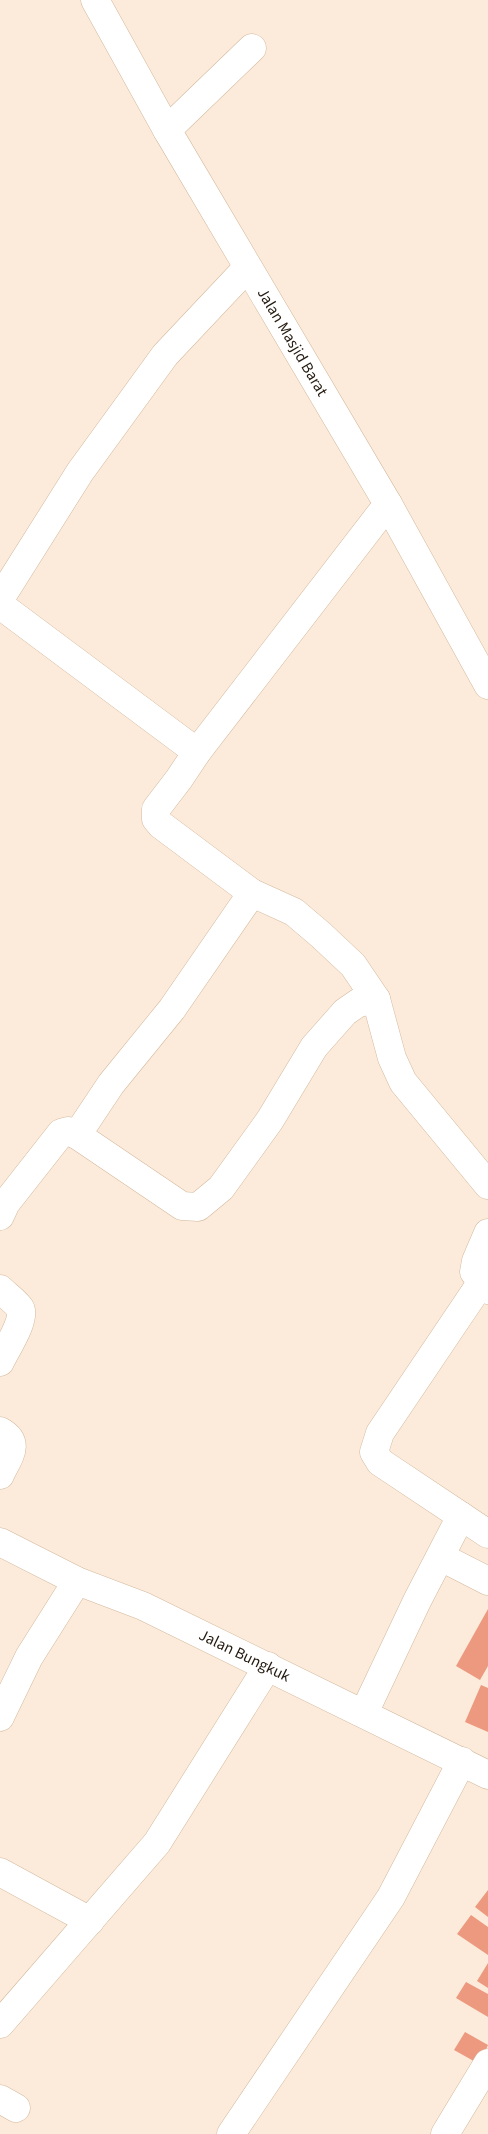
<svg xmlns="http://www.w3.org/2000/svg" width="488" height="2134" font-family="'Source Sans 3',sans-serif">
  <rect width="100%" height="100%" fill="#fcebda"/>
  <path fill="#ec997f" d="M488,1609V1666L480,1680L456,1666Z
    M481,1685L488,1688V1732L465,1722Z
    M488,1890V1917L475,1907Z
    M471,1915L488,1927V1955L457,1934Z
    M488,1963V1988L477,1981Z
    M466,1982L488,1994V2017L456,1998Z
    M465,2032L488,2045L479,2064L454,2050Z"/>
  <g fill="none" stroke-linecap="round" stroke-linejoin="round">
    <g stroke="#d4b99e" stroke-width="29">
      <g id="minor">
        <path id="s1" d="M95,0L167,130L388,504L488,685"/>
        <path d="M167,130L252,48"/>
        <path d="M388,504L197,752L179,779L156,809V819L161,825L252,893L294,912L321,935L353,965L376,999L392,1058L403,1082L488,1185"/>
        <path d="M0,599L80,472L165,355L247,268"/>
        <path d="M0,605L197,752"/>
        <path d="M252,893L172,1009L111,1084L77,1135L182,1206L198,1207L221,1188L270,1120L314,1047L345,1012L358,1003L376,999"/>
        <path d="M0,1216L6,1203L61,1133L68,1131L77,1135"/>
        <path d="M488,1233L476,1261L474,1272L488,1290"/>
        <path d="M481,1283L380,1433L374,1452L380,1462L488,1534"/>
        <path d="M0,1289C6,1295 15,1301 20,1308C27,1318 5,1351 0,1362"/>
        <path d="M0,1431C22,1443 8,1457 0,1475"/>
        <path id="s2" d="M0,1542L77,1581L143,1606L488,1775"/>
        <path d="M441,1557L488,1581"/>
        <path d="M364,1713L417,1601L461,1516"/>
        <path d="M0,1717L29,1657L77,1581"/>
        <path d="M0,1872L90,1921"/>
        <path d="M0,2024L157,1843L268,1666"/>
        <path d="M0,2099L16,2108"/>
        <path d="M231,2134L391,1897L462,1761"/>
        <path d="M445,2134L488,2063"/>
      </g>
    </g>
    <use href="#minor" stroke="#fff" stroke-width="28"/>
  </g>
  <g text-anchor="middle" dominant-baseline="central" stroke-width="4" stroke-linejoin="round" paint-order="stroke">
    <g font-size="16" fill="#241a10" stroke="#fbfbfb">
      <text stroke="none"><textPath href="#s1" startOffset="395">Jalan Masjid Barat</textPath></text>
      <text stroke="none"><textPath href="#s2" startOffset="270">Jalan Bungkuk</textPath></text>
    </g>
  </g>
</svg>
